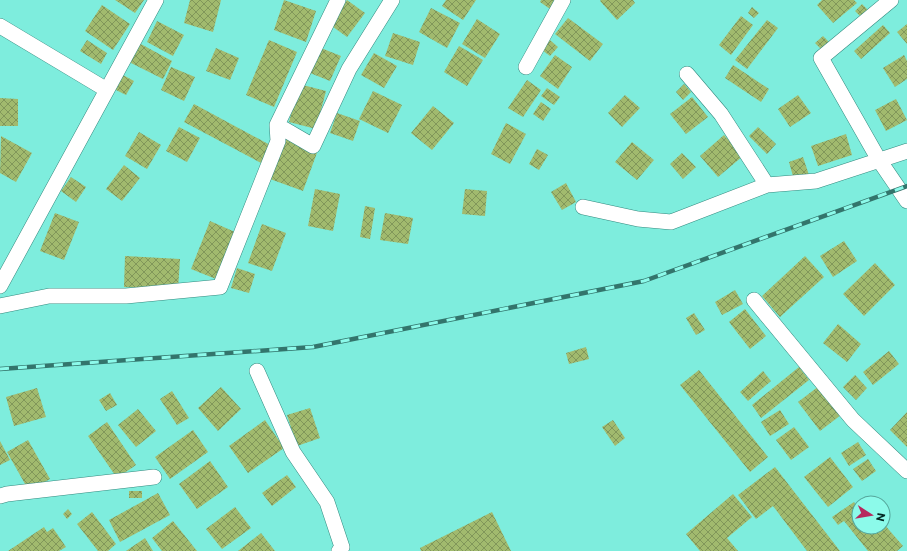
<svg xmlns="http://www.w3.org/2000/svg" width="907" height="551" font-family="Commissioner,sans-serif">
  <defs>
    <pattern id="building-cross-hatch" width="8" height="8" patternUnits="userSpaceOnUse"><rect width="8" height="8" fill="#a1ba6e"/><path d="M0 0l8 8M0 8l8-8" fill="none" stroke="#81975a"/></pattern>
  </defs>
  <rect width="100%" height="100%" fill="#7eeddd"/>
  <path fill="url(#building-cross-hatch)" d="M115,0H144L135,13Z
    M190,0H221L213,32L184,23Z
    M284,0L316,11L306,42L274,30Z
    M347,0L365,13L347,37L329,24Z
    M446,0H476L463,20L442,6Z
    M541,0H554L555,1L550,9L540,2Z
    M601,0H633L635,3L617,20L600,1Z
    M822,0H854L857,3L833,23L817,5Z
    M862,4L869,11L862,18L855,11Z
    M102,5L130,24L113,50L85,31Z
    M752,7L759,13L754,18L748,13Z
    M431,8L460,23L447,48L419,32Z
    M741,16L753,25L731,55L719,45Z
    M568,18L603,44L590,61L555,34Z
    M477,19L500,34L485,58L462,44Z
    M767,20L778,28L747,69L735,60Z
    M157,21L184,35L173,56L147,42Z
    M907,24V44L897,32Z
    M883,25L890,33L861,59L854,51Z
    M393,33L420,42L413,65L385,56Z
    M823,36L830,43L822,50L815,43Z
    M87,40L107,53L101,64L80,51Z
    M269,40L297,52L274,107L246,95Z
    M550,40L558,47L550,56L542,50Z
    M139,43L172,61L163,79L129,62Z
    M316,46L341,56L330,81L305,71Z
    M459,46L483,60L467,86L444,72Z
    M216,48L239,58L230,80L206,71Z
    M374,53L397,66L384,88L361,75Z
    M555,55L572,67L558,89L540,76Z
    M904,55L907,61V79L895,87L883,68Z
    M733,65L769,89L761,102L725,78Z
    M171,67L195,77L184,101L161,90Z
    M123,75L134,81L126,95L114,89Z
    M527,80L541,90L523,117L508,108Z
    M299,84L326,91L316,129L289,122Z
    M684,84L691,92L683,100L676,92Z
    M547,88L560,97L554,105L541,96Z
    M373,91L402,105L388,133L359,119Z
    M625,95L640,108L622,127L608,113Z
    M798,95L811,113L790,127L778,109Z
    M692,97L708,117L686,134L670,114Z
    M0,98L18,99V126H0Z
    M896,99L907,120L886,131L875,110Z
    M541,102L551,109L543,121L533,114Z
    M194,104L270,145L261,163L184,122Z
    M433,106L454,123L432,150L411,133Z
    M337,113L360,121L353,141L330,133Z
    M506,123L526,134L510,164L491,154Z
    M179,127L200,138L187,162L166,151Z
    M758,127L776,144L767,154L749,136Z
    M139,132L161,145L147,169L125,156Z
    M846,134L852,155L818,166L811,146Z
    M724,135L743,156L718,177L700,156Z
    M1,136L32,153L16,182L0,173Z
    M285,138L318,150L303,191L270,179Z
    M632,142L654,160L637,180L615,162Z
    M537,149L548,155L539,170L529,164Z
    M682,153L696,167L683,179L670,164Z
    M803,157L809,175L794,180L789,162Z
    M124,165L140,178L122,201L106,189Z
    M71,177L86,187L76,202L61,191Z
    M566,183L576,202L562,210L551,192Z
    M315,189L340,194L333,231L308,226Z
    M465,189L487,191L485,216L462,214Z
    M365,206L375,208L370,239L360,237Z
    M55,213L79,222L64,260L40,251Z
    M385,213L413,218L408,244L380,240Z
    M210,221L235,232L216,279L191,269Z
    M262,224L286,233L272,271L248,263Z
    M844,241L857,261L833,277L820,256Z
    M125,256L180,259L178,290L124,287Z
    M805,256L824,277L780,317L762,296Z
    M875,263L895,285L864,316L843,294Z
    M237,268L255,274L249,293L231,288Z
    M735,290L743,304L722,315L715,302Z
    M745,309L766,336L750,349L729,322Z
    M694,313L705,330L696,335L686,318Z
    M838,324L861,344L847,362L823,343Z
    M586,347L589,359L569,364L566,353Z
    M889,351L899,364L873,385L863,372Z
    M799,367L809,380L761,418L752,405Z
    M699,370L768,457L750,472L680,385Z
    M763,371L771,381L748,401L740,392Z
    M855,375L867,388L856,400L843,387Z
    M819,386L841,415L820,431L798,402Z
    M221,387L241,409L218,431L198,408Z
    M37,388L46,417L14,426L6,397Z
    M172,391L189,418L177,425L160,399Z
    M110,393L117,405L106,411L99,400Z
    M310,408L320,438L297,446L287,415Z
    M138,409L156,431L136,447L118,425Z
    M780,410L789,424L770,436L761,422Z
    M907,412V447L890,430Z
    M265,420L284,448L248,473L229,446Z
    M613,420L625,438L615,446L602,427Z
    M107,422L136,465L117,478L88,436Z
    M794,427L809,447L791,460L776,440Z
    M193,430L208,452L170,479L155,457Z
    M28,440L50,479L29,491L7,452Z
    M0,441L10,460L0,465Z
    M858,442L866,455L849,466L841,453Z
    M830,457L853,487L828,507L804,477Z
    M868,459L876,471L862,481L853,469Z
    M210,461L228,487L197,509L179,484Z
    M775,467L840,551H807L773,506L756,519L738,495Z
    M287,475L296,487L272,506L262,493Z
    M129,491H142V498H129Z
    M158,493L170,515L120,542L109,520Z
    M733,494L752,517L727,538L738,551H700L686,534Z
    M854,502L857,507L859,505V527H883V523L903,546L897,551H868L844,521L838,525L832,517Z
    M235,507L251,528L222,549L206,529Z
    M68,509L72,514L67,519L63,514Z
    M92,512L116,544L108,551H98L77,524Z
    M492,512L511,551H421L420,548Z
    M173,521L197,551H162L152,538Z
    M44,527L47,532L53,528L66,547L59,551H8Z
    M261,533L275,551H238Z
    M145,538L153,551H126Z"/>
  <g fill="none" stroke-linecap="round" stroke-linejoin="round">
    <g stroke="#338a7f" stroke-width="16">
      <path id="street" d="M891,0L821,58L879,160L907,201
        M0,26L107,90
        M526,67L563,0
        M687,74L721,114L767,185L816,181L907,151
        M277,125L313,146L349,69L392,0
        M583,207L638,219L671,222L767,185
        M0,286L156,0
        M754,300L853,420L907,471
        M0,306L49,296H126L220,287L278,141L277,125L338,0
        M257,371L293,452L327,502L342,547L339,551
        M0,496L7,494L154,477"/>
    </g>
    <use href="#street" stroke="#fff" stroke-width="15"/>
    <g stroke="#33756c" stroke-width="4.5">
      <path id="rail" d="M0,369L313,347L644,281L907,186"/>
    </g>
    <use href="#rail" stroke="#8cfaea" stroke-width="3" stroke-dasharray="9" stroke-linecap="butt"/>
  </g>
  <g transform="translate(871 515) rotate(102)"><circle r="19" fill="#8cfaea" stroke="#55a69b"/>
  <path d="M0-3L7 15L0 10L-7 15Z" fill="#b6295e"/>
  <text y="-6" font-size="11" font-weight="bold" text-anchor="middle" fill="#032924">N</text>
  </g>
</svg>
